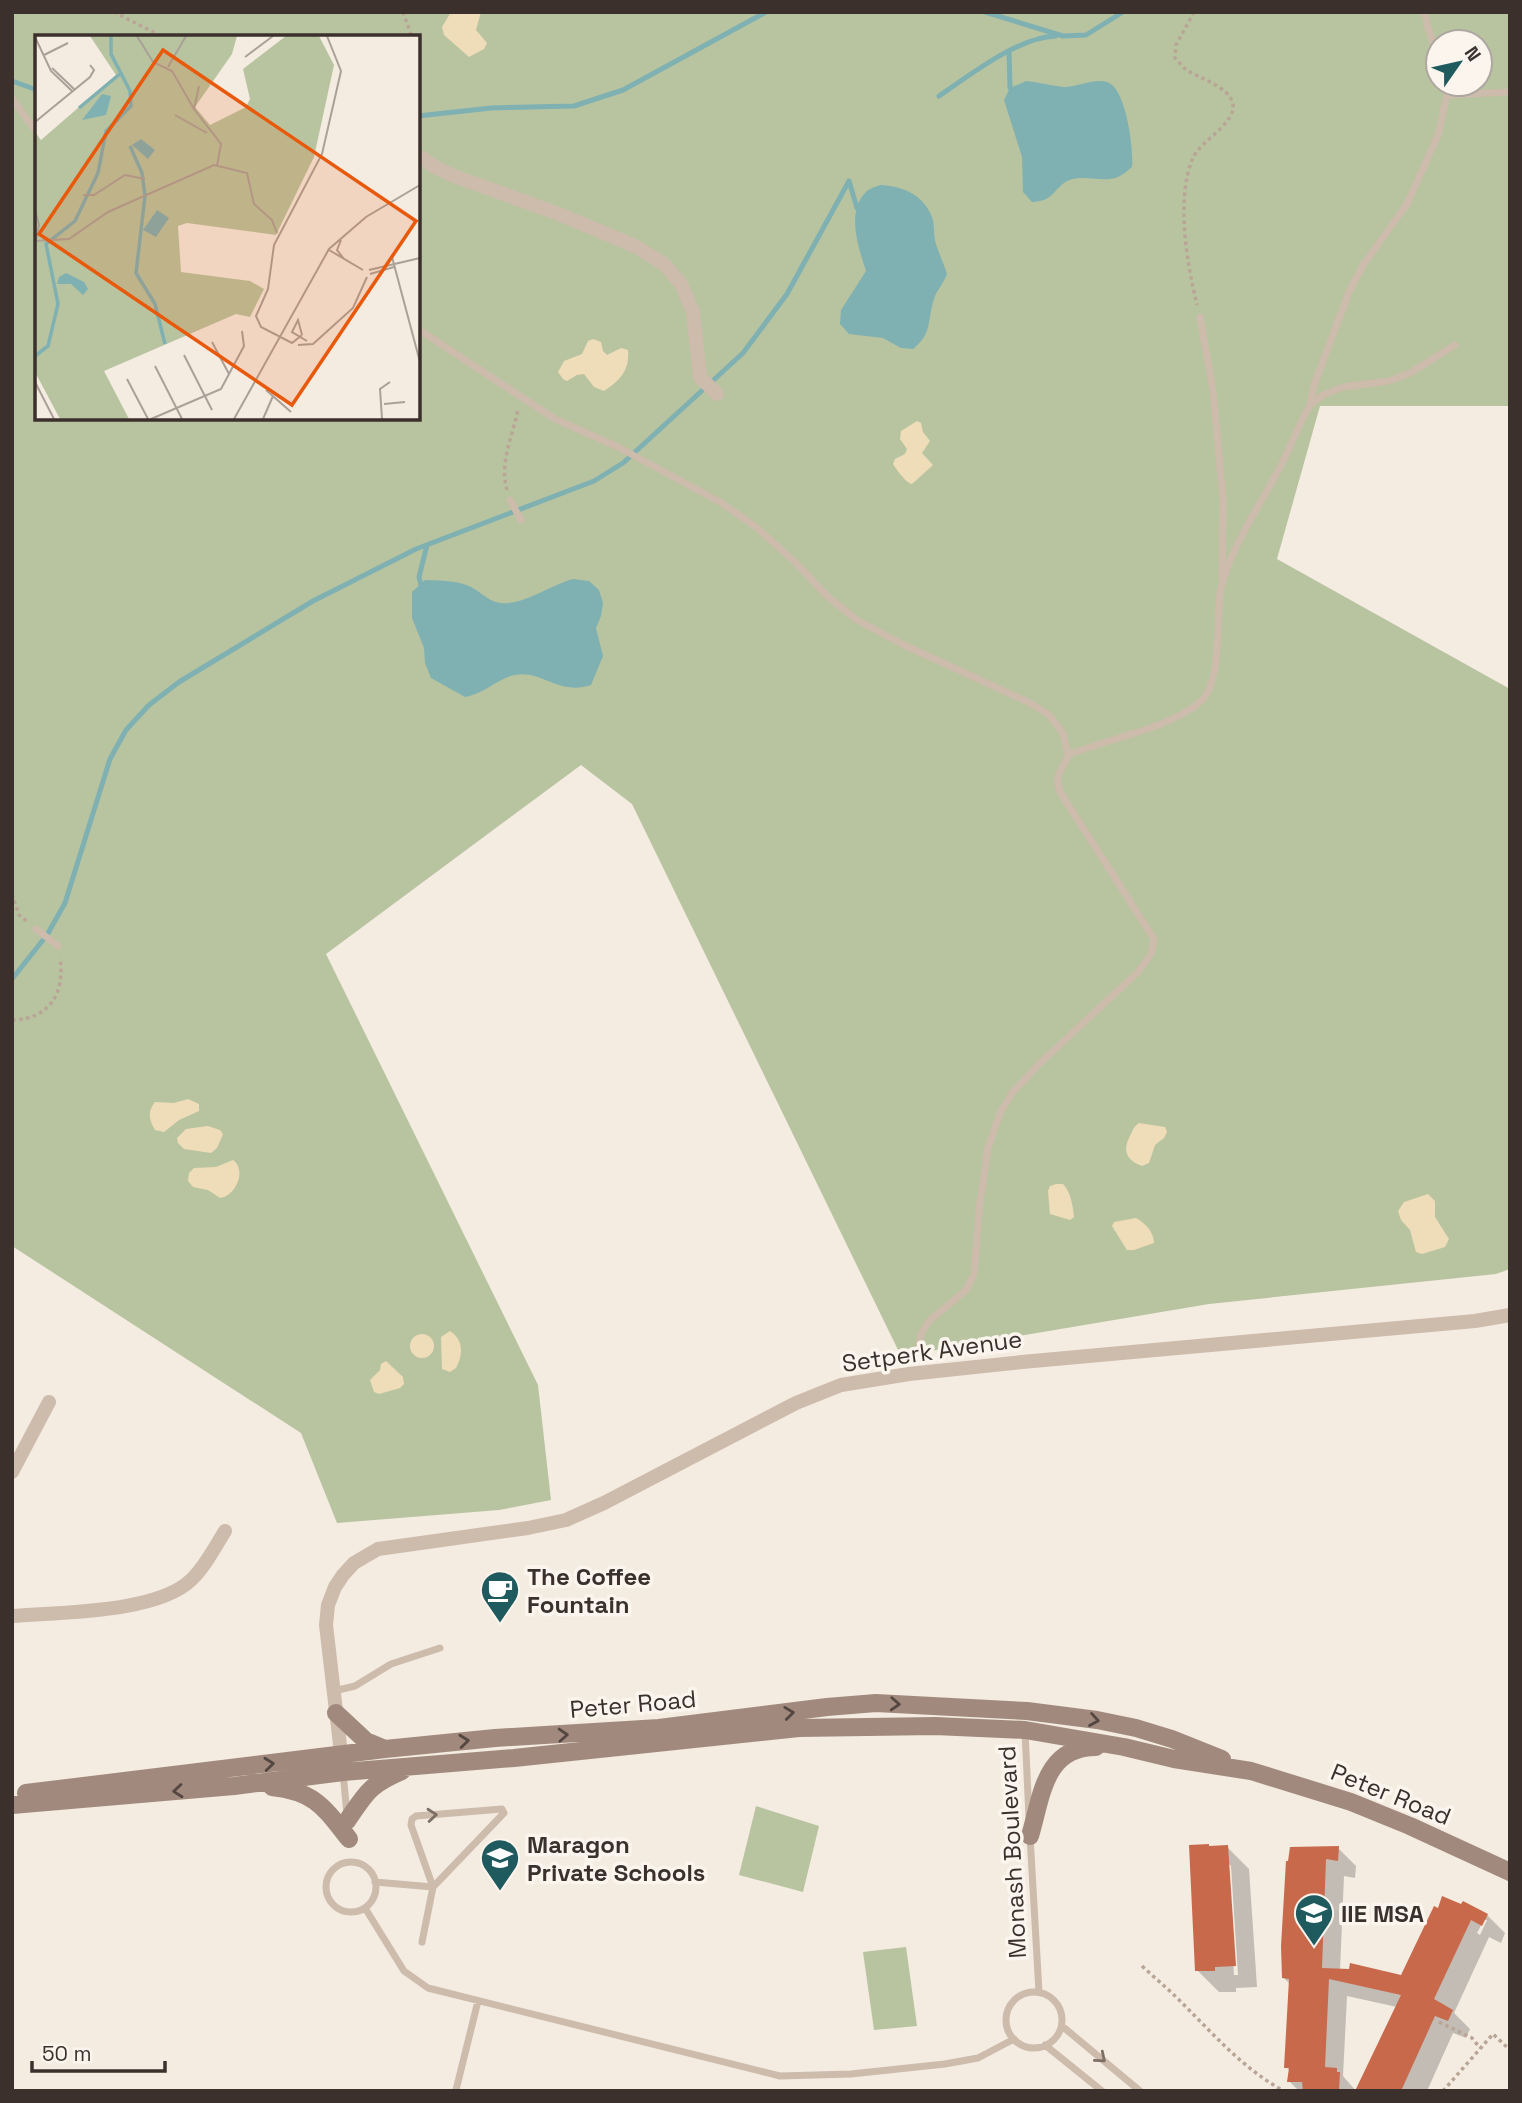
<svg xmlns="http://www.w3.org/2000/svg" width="1522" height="2103" font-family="'Space Grotesk',sans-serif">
  <rect width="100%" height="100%" fill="#f4ebe1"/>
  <path fill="#b8c4a0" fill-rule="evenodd" d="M12,12H1510V406H1320L1277,559L1510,689V1269L1496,1274L1209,1304L901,1356L632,804L581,765L326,954L538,1385L551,1500L499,1510L337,1523L301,1433L12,1246ZM37,37H418V418H37ZM1438,42H1480V84H1438Z
    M756,1806L819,1826L803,1892L739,1875Z
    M906,1947L917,2026L874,2030L863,1952Z"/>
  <path fill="#efdcb8" d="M451,12H481L476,30L487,43L484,49L469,57L444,35L442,27Z
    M593,339L601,342L603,351L607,355L621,348L628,350C630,371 619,381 604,391L594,387L584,374L577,375L567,381L563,379L558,372L564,361L582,354L588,341Z
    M917,421L921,423L923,432L930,441L922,453L933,465L912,484C906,483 896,469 893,464L895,459L905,454L907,449L900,439L901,431Z
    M188,1099L199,1104V1111L179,1120L164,1132L155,1130C149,1120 147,1112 155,1102L174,1103Z
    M1139,1123L1165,1127L1167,1132L1164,1138L1155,1145L1149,1163L1142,1166C1128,1161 1122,1152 1129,1138C1133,1131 1132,1128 1139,1123Z
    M208,1126L220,1130L223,1134L217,1148L211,1153L184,1149L178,1143L177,1138L186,1129Z
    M233,1160C247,1170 236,1196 220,1198L208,1190L193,1187L188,1181L189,1173L194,1168L216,1167Z
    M1056,1184H1063C1071,1192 1073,1207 1074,1217L1070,1220L1050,1214L1048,1191L1050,1186Z
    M1428,1194L1435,1201V1217L1449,1239L1445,1247L1422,1254L1416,1252L1410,1230L1401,1220L1398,1211L1404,1202Z
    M1136,1218C1145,1223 1154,1232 1154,1243L1134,1250H1127L1112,1226L1114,1222Z
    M450,1331C464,1340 463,1355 456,1368L450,1372L442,1369L441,1337Z
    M410 1346a12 12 0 1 1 24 0a12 12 0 1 1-24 0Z
    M386,1361L403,1377L404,1384L400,1388L379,1394L374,1392L370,1380L380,1370L381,1364Z"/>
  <path fill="#7fb0b2" d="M1026,81C1039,82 1051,86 1064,87C1078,87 1094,78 1107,82C1126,87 1134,150 1132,167C1128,170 1123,175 1118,177C1101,184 1080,172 1064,183C1051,193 1052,201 1032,202L1023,192L1022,157L1004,100L1010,88Z
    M880,185C902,186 923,194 932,217C935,225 933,235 936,244C939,254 944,264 947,274C944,283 936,291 934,299C927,320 933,333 913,349L901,348L883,338L849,334L840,324L841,310L866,271C859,249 846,213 865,193C868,189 875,187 880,185Z
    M573,579L589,581L599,590L603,603L601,616L596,628L603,656L591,685C559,696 542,670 515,675C500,677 484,694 465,697L431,678L425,663L424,648L412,618V592L425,580C442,581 459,580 473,588C480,592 488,600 496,602C518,609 550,585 573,579Z"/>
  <path fill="#0003" fill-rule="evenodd" d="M1227,1847L1249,1869L1257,1987L1236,1988V1992H1219L1197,1970L1211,1848ZM1227,1862L1231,1866L1238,1975H1234Z
    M1338,1848L1356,1866L1355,1878L1344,1876L1340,1970L1402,1977L1463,1903L1487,1915L1505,1933L1501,1943L1489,1937L1454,2013L1470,2029L1466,2038L1453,2033L1427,2091H1358L1397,2007L1347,1996L1343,2076L1356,2091H1299L1289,2081L1290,2071L1286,2067L1290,1984L1284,1978L1288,1863ZM1484,1920H1487L1480,1935L1477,1933Z"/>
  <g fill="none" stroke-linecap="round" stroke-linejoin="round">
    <path stroke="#7fb0b2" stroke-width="5" d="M985,12L1063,36L1086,35L1123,12
      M1009,52L1010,88
      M12,81L37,90
      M939,96C970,75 1018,37 1056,36
      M418,116L491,108L574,106L623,90L766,12
      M849,181L857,208
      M421,585L419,577L427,545
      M12,979L47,935L65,903L110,759L126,730L149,705L179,682L313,601L416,549L594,481L623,463L743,353L787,294L849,181"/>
  </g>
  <path fill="#c8694b" d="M1209,1844V1846L1228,1845L1236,1966L1215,1967V1971H1195L1189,1845Z
    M1339,1846L1338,1861L1326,1859L1322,1968L1349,1969L1350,1963L1401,1975L1434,1906L1438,1908L1442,1896L1461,1904L1463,1901L1488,1914L1482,1926L1471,1920L1434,1999L1453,2010L1448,2021L1435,2016L1401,2091H1355L1401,1995L1329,1979L1325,2067L1337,2068V2072H1340L1339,2091H1303L1302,2082H1287L1289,2068H1284L1289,1979L1282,1978L1281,1946L1286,1861H1288L1290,1847Z"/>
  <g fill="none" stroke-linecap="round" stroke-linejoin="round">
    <path stroke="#b9a596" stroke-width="3.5" stroke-dasharray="3.5 3.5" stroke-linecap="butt" d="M114,12L163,37
      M403,12L412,37
      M1194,12L1176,45L1175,58C1179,62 1182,67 1187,70C1198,78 1231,87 1233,105C1235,125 1199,141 1192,160C1176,202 1187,263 1197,305
      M507,490C499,462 513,436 518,409
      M12,894L19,915L29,923
      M12,1020C50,1019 65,993 60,958
      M1142,1966C1157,1980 1172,1992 1186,2007C1217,2038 1245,2070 1284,2091
      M1439,2022L1472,2038L1480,2048
      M1443,2091L1493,2034L1510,2050"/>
    <path stroke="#cdbbac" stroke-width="7" d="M1424,12L1438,63
      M1447,95L1510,92
      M12,98L37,133
      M1200,317L1213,391L1223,500L1222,579
      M418,329L555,419L618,447L720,502L756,527L795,562L827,596L857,620L906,646L1028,702L1048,714L1063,733L1068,755L1057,779L1060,792L1154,939L1151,954L1138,972L1038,1065L1012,1093L1000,1113L988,1148L979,1210L974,1275L966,1290L929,1321L921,1334L918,1353
      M1310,404L1314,385L1349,292L1363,265L1407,204L1438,135L1447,95L1444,84
      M510,500L521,520
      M1068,755C1106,739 1172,728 1201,701C1223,681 1215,618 1221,588C1230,548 1261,504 1280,467C1291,447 1298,425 1310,405L1323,395L1343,387L1389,381L1410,373L1455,345
      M36,929L58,946
      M334,1691L355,1686L391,1664L440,1648
      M1025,1731L1029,1817
      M343,1772L347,1815
      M1030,1836L1039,1992
      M326 1887a25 25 0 1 1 50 0a25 25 0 1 1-50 0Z
      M375,1882L433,1887
      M365,1908L404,1971L428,1988L780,2076L851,2074L945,2064L978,2058L1014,2039
      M422,1942L433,1887L411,1825L412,1819L416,1816L502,1809L504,1813L433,1887
      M1006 2020a28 28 0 1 1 56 0a28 28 0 1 1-56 0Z
      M1062,2026L1140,2091
      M1045,2045L1102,2091
      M456,2090L478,2001"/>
    <path stroke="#cdbbac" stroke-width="14" d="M418,155L435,167L454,176L559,214L635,246L664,264L681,284L693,312L700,377L717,394
      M12,1472L49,1402
      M12,1616C60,1612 157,1613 191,1580C205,1567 215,1547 225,1531
      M342,1762L326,1625L328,1605L335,1587L343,1575L354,1563L378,1549L528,1528L566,1520L604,1503L796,1403L841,1385L909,1374L1022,1362L1475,1321L1510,1315"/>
    <path stroke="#a18a7d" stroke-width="18" d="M336,1713L366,1741L385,1749
      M272,1787C315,1792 323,1806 349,1839
      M26,1793L385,1749L495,1738L659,1728L827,1707L876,1703L1027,1711L1097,1720L1136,1728L1172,1739L1222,1759
      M12,1805L234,1786L343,1772L514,1758L799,1728L935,1726L1025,1730L1124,1747L1174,1759L1251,1771L1351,1802L1410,1826L1510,1872
      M347,1821C366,1793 369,1785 402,1771
      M1030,1836C1042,1796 1044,1747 1096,1747"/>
  </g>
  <defs><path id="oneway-chevron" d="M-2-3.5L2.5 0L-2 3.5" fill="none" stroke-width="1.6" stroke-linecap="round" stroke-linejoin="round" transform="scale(1.75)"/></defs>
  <g stroke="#544640">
    <use href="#oneway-chevron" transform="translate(895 1704) rotate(3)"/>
    <use href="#oneway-chevron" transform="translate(789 1713) rotate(-7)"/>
    <use href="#oneway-chevron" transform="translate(1094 1720) rotate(9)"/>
    <use href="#oneway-chevron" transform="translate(563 1735) rotate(-3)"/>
    <use href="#oneway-chevron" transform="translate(464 1741) rotate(-6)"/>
    <use href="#oneway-chevron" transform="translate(269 1764) rotate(-6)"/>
    <use href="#oneway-chevron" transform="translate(178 1791) rotate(175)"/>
  </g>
  <g stroke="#7d6f65">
    <use href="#oneway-chevron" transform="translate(432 1815) rotate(-5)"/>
    <use href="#oneway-chevron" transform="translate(1101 2058) rotate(40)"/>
  </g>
  <defs>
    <g id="cafe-pin" transform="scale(2.0125)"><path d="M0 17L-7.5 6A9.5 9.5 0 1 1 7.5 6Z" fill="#1f5a5e" stroke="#fbf5ee"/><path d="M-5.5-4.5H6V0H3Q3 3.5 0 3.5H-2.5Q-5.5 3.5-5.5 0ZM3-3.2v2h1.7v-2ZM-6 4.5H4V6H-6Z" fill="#fff"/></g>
    <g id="school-pin" transform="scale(2.0125)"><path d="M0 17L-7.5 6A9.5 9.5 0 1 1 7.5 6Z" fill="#1f5a5e" stroke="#fbf5ee"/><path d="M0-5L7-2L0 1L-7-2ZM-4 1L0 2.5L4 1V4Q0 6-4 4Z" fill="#fff"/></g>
    <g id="university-pin" transform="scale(2.0125)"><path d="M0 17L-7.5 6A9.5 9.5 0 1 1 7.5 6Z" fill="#1f5a5e" stroke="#fbf5ee"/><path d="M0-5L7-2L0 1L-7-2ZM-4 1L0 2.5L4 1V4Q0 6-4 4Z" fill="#fff"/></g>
  </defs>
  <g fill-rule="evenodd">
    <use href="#cafe-pin" x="500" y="1590"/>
    <use href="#school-pin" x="500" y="1858"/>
    <use href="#university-pin" x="1314" y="1913"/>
  </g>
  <g text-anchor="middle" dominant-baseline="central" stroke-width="7" stroke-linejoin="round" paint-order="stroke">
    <g font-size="24" fill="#3b302b" stroke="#fbf5ee">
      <text transform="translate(932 1351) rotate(-8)">Setperk Avenue</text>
      <text transform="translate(633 1704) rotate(-5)">Peter Road</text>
      <text transform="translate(1391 1794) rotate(22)">Peter Road</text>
      <text transform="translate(1012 1852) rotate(-93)">Monash Boulevard</text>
    </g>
    <g font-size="24" font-weight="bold" fill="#3b302b" stroke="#fbf5ee" text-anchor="start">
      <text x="527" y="1576">The Coffee<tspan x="527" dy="28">Fountain</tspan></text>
      <text x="527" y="1844">Maragon<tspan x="527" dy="28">Private Schools</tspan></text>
      <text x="1341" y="1913">IIE MSA</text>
    </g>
  </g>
  <g transform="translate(35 35)">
    <rect width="385" height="385" fill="#f4ebe1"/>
    <path d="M55,1H202L197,19L160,72L175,90L211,72L215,64L208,34L251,1H284L299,30L279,122L241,200L152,188L143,191L146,237L215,246L229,254L215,282L201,279L69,336L94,384H25L0,337V97L6,105L81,40Z" fill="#b8c4a0"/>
    <path d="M67,59L76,61L71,80L47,85ZM106,104L120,115L113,124L97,110ZM122,175L134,183L121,202L108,195ZM31,238L49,247L53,254L48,260L36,249H22L24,242Z" fill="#7fb0b2"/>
    <path fill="none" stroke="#7fb0b2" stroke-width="3.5" d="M44,73L86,38M95,111L107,138L110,161L101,238L120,269L130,309M0,321L13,311L23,269L11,209L40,186L63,138L71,96L96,71L95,56L76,19V1"/>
    <path fill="none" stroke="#aaa098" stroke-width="2" d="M102,1L118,27L137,36L159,74M0,2L16,36L37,56M9,20L33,8M210,22L238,1M133,32L151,1M17,33L39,54M164,51L159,74L186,109L182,131M140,80L172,98M0,87L55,42L59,35L55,30M48,160H59L90,140L110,144M0,174L4,190L0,209M306,205L302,215L309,224M0,206L34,204L73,177L179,130L212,138L219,169L237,185L242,198M294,215L328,235M357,222L385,327M334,235L385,223M335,239L359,232M267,300L257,308L226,292L221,281L233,254L239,210L287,119L306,36L292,1M267,300L263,285L257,297L272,306M177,307L194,339M263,310L278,309L318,273L332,242M149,320L177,375M120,331L147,384M92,344L113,384M0,347L19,384M231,355L256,377M349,369L370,367M116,384L186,354L209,311L207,296M199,384L294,214L331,182L385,150M228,384L238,361M347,384L345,354L355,347"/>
    <path fill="#e8590c" fill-opacity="0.15" stroke="#e8590c" stroke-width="3.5" d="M128,15L381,186L257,370L4,199Z"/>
    <rect width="385" height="385" fill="none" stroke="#3b302b" stroke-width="3.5"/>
  </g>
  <rect width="1522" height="2103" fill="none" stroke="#3b302b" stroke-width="28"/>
  <g transform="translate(1459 63) rotate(56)"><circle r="33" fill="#fbf5ee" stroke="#aea6a0" stroke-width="2"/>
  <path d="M0-5L12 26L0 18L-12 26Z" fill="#1f5a5e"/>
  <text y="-10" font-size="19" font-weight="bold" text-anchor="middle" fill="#3b302b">N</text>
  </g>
  <path d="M32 2061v10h133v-10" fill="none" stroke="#3b302b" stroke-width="3.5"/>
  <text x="42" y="2061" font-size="21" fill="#3b302b" stroke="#fbf5ee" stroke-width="5" paint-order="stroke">50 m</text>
</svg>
